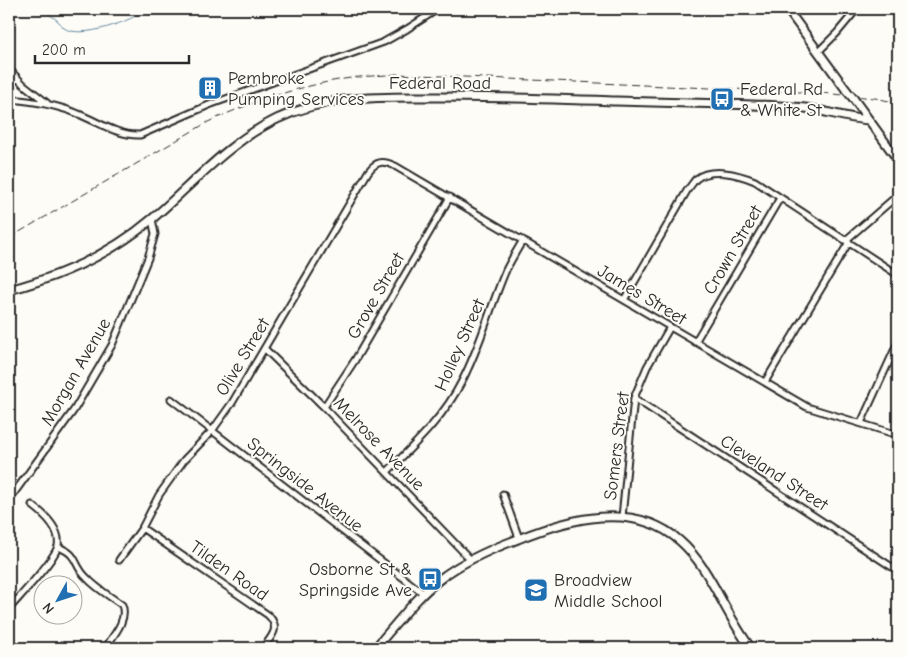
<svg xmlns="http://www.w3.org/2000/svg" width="907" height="657" font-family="'Comic Neue',sans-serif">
  <rect width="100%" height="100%" fill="#fdfcf7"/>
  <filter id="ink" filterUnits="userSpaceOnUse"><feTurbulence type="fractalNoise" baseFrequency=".02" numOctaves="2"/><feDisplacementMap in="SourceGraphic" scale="10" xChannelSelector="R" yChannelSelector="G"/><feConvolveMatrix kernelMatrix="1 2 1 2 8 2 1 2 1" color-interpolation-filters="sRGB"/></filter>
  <g filter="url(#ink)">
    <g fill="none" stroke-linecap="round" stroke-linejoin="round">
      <path stroke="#6689a0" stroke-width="1" d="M40,9C46,12 54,17 59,22C61,24 62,26 64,28C81,40 132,21 147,9"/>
      <g stroke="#2b2b2b" stroke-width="9">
        <path id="minor" d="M818,52L837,33L857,9
          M9,69L23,84L47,103
          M9,86L17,78
          M9,99C34,101 58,105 81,115C100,123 119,136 140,135L209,105L384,42L407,29L438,9
          M846,240L898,195
          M624,300L688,189C691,186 693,182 696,179C711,167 738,174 755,181L898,275
          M695,342L780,198
          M265,349L324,407L471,560
          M765,382L849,242
          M634,398L898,571
          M171,399L423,593
          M324,407L355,360L450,197
          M861,423L898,342
          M387,472C415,444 444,417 462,381C481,345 490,307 506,270C511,260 517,250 523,240
          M503,494L519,538
          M9,500L74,410L112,345L148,258L155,234L152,219
          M622,517L634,398L647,367L670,327
          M142,528L268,615C281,628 272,636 263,648
          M58,547C80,555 72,564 87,578C97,589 110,596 122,605C128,620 113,636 105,648
          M119,560L142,528L159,495L184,460L212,431L232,403L368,172C376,161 383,160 395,166L807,407L898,435
          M9,609C20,596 54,561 58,546C61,529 44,514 32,505
          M896,648L898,642"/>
      </g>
      <g stroke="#2b2b2b" stroke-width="11">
        <path id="major" d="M787,9L847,91
          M853,98L898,160
          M9,290C62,276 110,255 152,219C193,184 228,142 277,119C329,94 385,97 440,97C499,97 557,99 616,101C653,102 689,103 726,104C752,105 779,105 805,108C826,111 846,118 868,120
          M375,648C396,625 415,598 440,579C463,561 491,549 518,539C568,519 634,500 680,541C711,568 725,615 751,648"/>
      </g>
      <use href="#minor" stroke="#fdfcf7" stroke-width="5"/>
      <use href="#major" stroke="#fdfcf7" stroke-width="7"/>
      <path stroke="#2b2b2b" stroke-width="1" stroke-dasharray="8 4" stroke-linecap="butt" d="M9,238L208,122C251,102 296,87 344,79C361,76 380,76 397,74L822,93L875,98L898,103"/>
      <g stroke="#2b2b2b" stroke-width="11" stroke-linecap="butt">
        <path id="major-bridge" d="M847,91L853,98"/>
      </g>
      <use href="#major-bridge" stroke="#fdfcf7" stroke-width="7"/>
    </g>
  </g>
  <defs>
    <g id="building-square" transform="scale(1.25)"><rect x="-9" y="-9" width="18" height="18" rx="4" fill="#1f6fb2" stroke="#fdfcf7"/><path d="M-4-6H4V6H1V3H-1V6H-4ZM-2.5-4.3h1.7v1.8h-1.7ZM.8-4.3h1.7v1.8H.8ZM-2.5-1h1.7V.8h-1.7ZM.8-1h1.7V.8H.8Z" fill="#fff"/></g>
    <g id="bus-square" transform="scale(1.25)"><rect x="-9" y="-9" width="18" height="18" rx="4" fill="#1f6fb2" stroke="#fdfcf7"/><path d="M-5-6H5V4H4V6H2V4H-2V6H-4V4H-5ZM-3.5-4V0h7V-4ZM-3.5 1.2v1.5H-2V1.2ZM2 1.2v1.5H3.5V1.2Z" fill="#fff"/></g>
    <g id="school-square" transform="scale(1.25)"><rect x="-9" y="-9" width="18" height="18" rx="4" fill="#1f6fb2" stroke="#fdfcf7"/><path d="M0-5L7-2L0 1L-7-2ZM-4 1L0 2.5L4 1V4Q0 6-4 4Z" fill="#fff"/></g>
  </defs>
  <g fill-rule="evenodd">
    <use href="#building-square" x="210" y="88"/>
    <use href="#bus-square" x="722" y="99"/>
    <use href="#bus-square" x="430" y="579"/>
    <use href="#school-square" x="536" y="590"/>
  </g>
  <g text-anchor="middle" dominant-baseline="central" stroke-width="4" stroke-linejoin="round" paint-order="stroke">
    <g font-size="18" fill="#2b2b2b" stroke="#fdfcf7" text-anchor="start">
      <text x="228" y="78">Pembroke<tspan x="228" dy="21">Pumping Services</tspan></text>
      <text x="740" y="89">Federal Rd<tspan x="740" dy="21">&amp; White St</tspan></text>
      <text x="412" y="569" text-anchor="end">Osborne St &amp;<tspan x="412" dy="21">Springside Ave</tspan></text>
      <text x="554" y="580">Broadview<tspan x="554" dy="21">Middle School</tspan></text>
    </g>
    <g font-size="18" fill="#2b2b2b" stroke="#fdfcf7">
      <text x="440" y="83">Federal Road</text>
      <text transform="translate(733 250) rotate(-60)">Crown Street</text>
      <text transform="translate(642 295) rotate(31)">James Street</text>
      <text transform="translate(376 296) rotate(-60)">Grove Street</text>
      <text transform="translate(460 345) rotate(-66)">Holley Street</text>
      <text transform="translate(243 357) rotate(-59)">Olive Street</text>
      <text transform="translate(76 372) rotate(-60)">Morgan Avenue</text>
      <text transform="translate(379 444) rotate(46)">Melrose Avenue</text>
      <text transform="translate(617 446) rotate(-83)">Somers Street</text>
      <text transform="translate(774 473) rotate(33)">Cleveland Street</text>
      <text transform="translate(305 485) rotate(38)">Springside Avenue</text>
      <text transform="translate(229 571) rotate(35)">Tilden Road</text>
    </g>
  </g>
  <rect width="907" height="657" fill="none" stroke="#fdfcf7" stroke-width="30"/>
  <rect x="15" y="15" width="877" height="627" fill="none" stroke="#2b2b2b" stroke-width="2" filter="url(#ink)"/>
  <g transform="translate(58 600) rotate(230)"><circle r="24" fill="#fdfcf7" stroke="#a9a8a5"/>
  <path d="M0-4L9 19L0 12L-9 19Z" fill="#1f6fb2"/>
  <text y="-8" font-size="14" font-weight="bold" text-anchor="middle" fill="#2b2b2b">N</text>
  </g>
  <path d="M35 55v8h154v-8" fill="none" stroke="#2b2b2b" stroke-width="2.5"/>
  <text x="42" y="55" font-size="15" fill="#2b2b2b" stroke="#fdfcf7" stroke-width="4" paint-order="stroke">200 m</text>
</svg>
